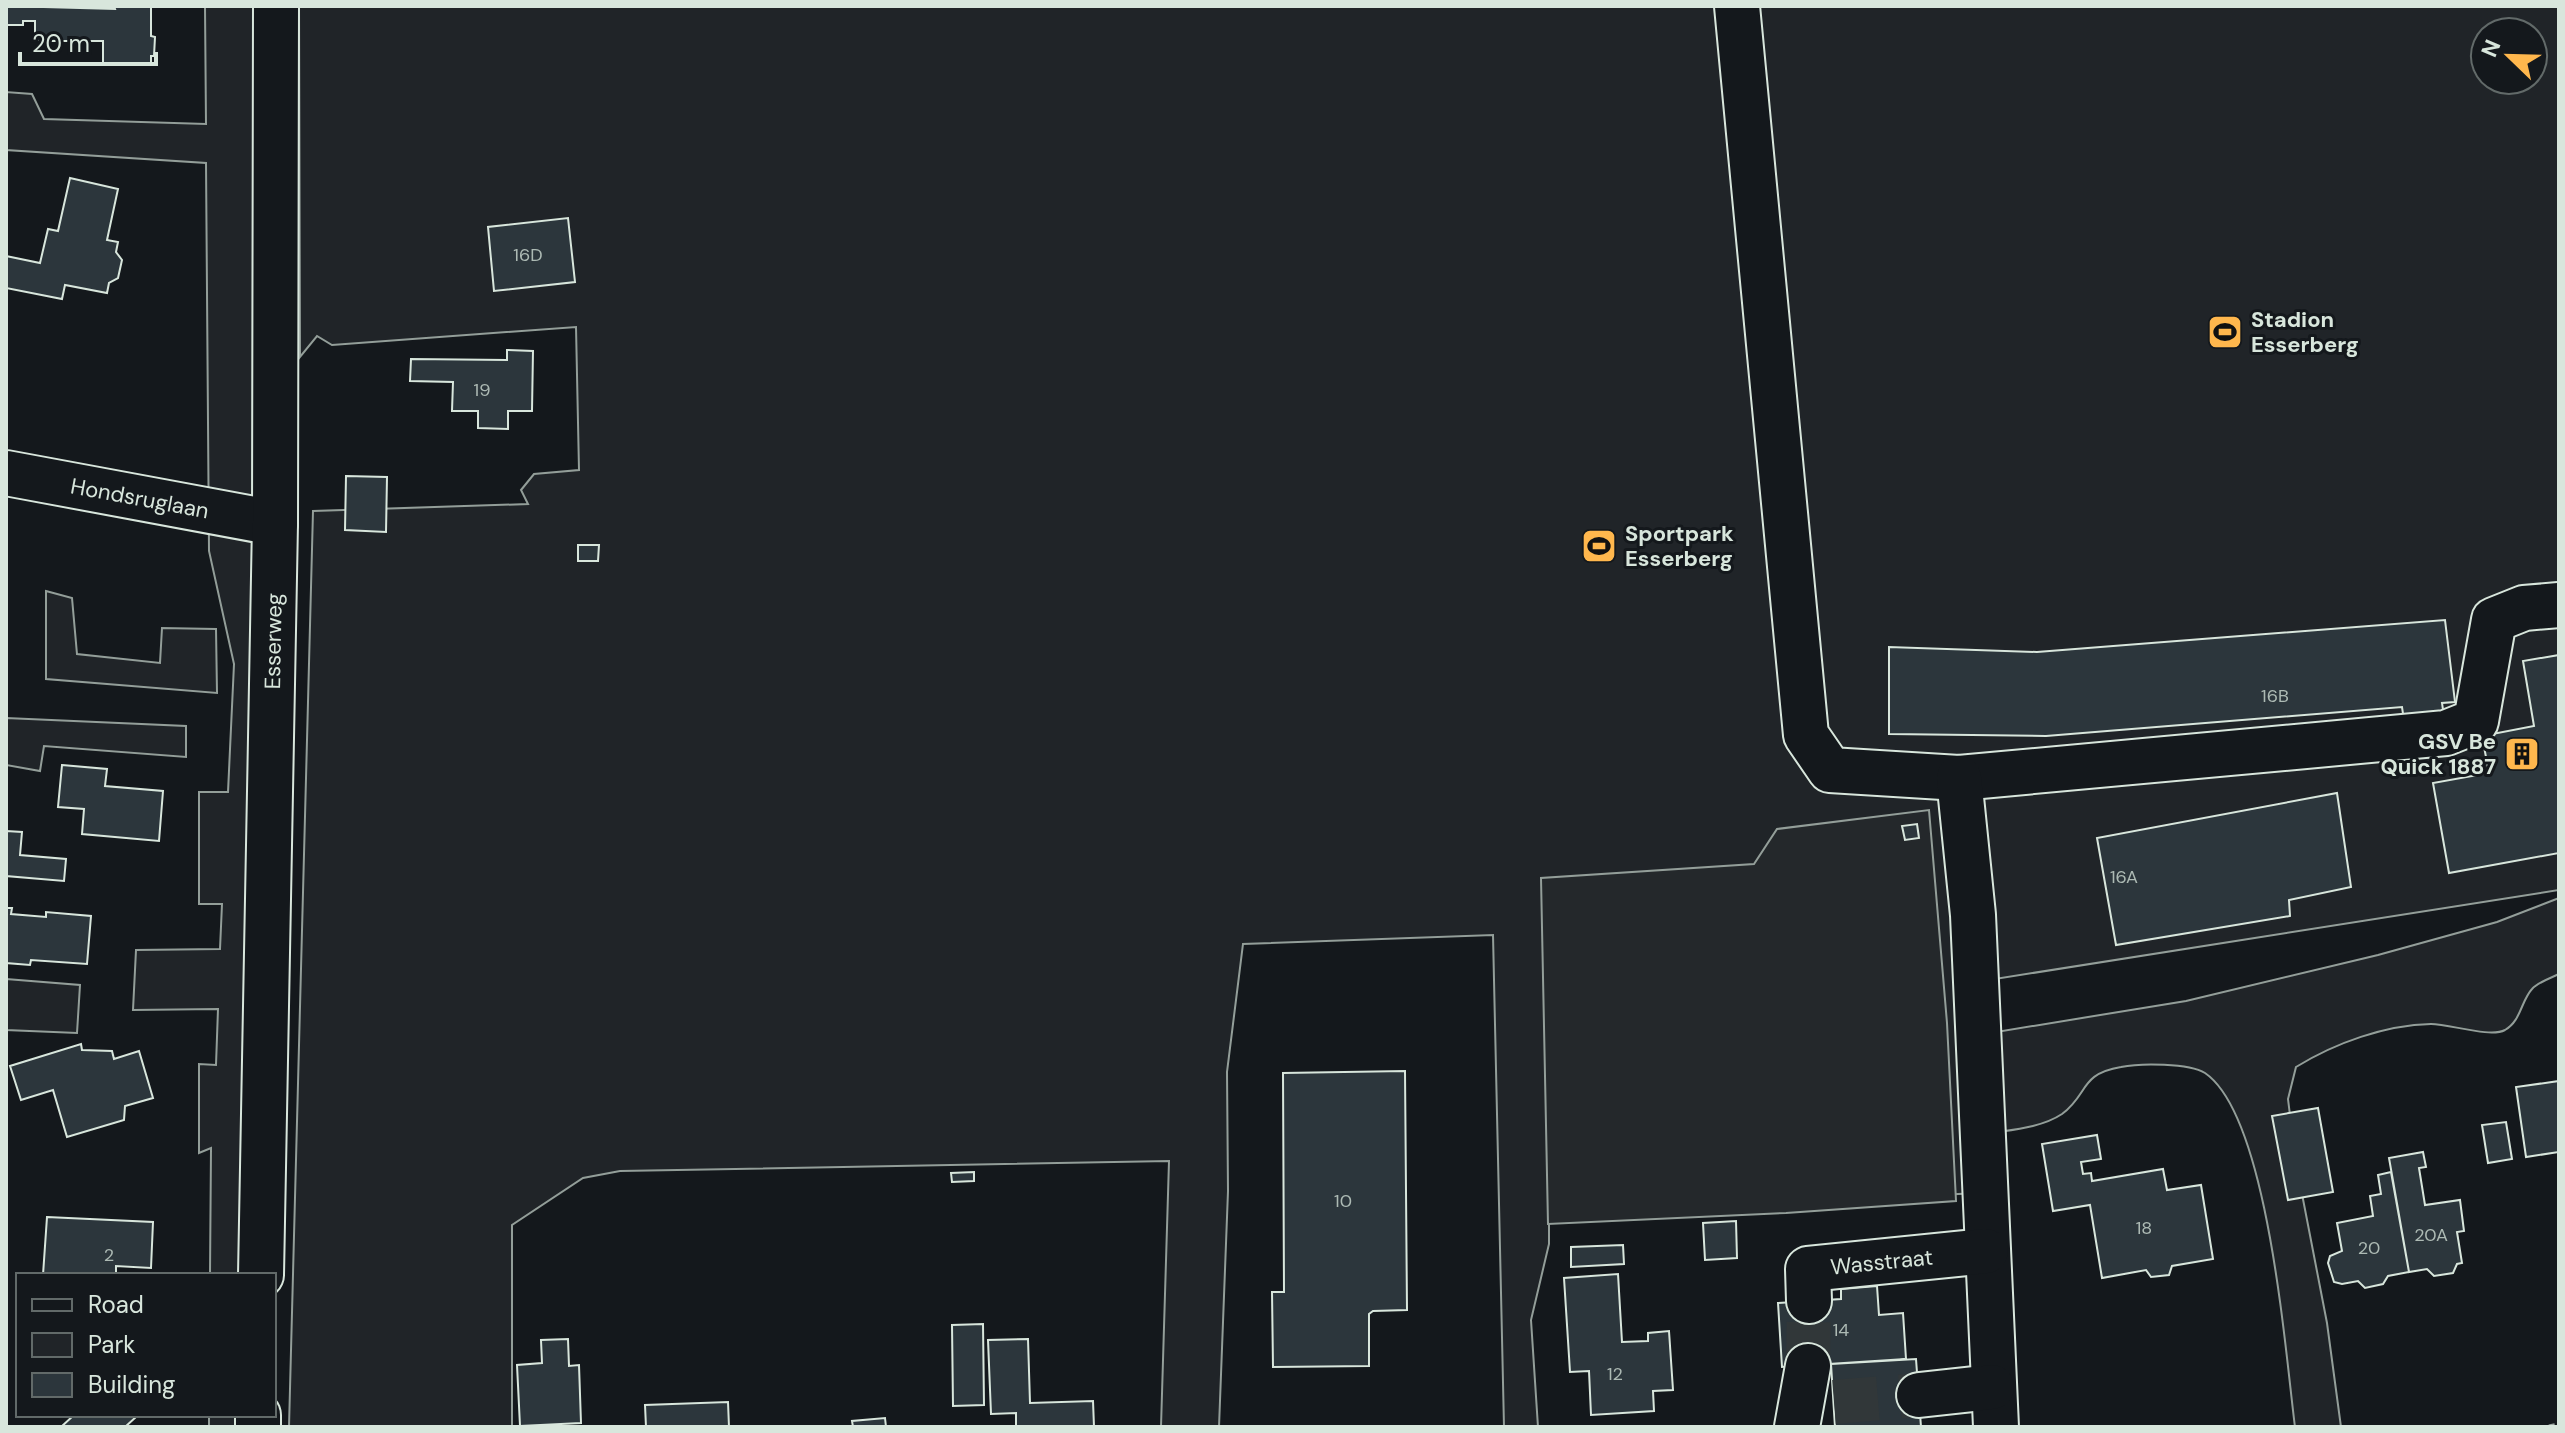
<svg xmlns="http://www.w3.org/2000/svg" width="2565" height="1433" font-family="'DM Sans',sans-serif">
  <rect width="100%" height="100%" fill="#14181c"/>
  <path fill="#202428" stroke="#939e99" stroke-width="2" fill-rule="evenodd" d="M205,6H261L250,1275H210L211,1148L199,1153V1064L216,1065L218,1009L133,1010L136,950L220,949L222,904H199V792H228L234,664L209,551L206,163L6,150V92L32,94L44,119L206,124Z
    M299,6H2559V890L1982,981L1995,1192L1549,1216V1244L1531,1320L1538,1427H1504L1493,935L1243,944L1227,1072L1228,1191L1219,1427H1161L1169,1161L620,1171L583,1178L512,1225V1427H289L313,511L528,504L521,490L534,474L579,470L576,327L332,345L317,336L300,357ZM2485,32H2533V80H2485Z
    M46,591L72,598L77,654L160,663L162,628L216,629L217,693L46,679Z
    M6,718L186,726V757L44,746L40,771L6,765Z
    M2559,898V974C2551,978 2538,982 2532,989C2521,1001 2521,1021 2505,1030C2490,1038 2450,1024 2431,1024C2385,1025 2335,1043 2296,1067L2288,1099L2296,1163L2327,1323L2341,1427H2295C2285,1350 2268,1116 2205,1073C2189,1063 2140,1063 2121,1067C2079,1074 2089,1094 2062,1114C2044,1126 2019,1129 1998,1132L1990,1033L2186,1001L2378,955L2497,922Z
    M6,979L80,985L77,1033L6,1030Z
    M209,1415H247L246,1427H209Z"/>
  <path fill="#24282b" stroke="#939e99" stroke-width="2" d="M1929,810L1947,1023L1956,1201L1786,1213L1548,1224L1541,878L1754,864L1777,829Z"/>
  <path fill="#2c363c" stroke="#d8e6dc" stroke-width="2" d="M7,6L115,9L114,6H151V36L155,37L154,56H151V64L103,63V41H35V21H23V25H7Z
    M70,178L118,189L107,240L118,242L116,252L122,260L118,278L109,283L107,293L65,285L62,299L6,288V256L40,263L48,229L58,231Z
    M568,218L575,282L494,291L488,227Z
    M507,350L533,351L532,411H508V429L478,428V411H452L453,382L410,381L411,359L507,360Z
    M346,476L387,477L386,532L345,530Z
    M578,545H599L598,561H578Z
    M2445,620L2455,702L2442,703L2445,723L2405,727L2402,707L2046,736L1889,734V647L2037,652Z
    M2559,655V853L2449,873L2433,783L2489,773L2482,736L2534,726L2523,661Z
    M62,765L107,769L105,786L163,791L159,841L82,834L84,809L58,807Z
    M2337,793L2351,887L2289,900L2290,916L2116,945L2097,838Z
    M1917,824L1919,838L1905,840L1902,826Z
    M6,831L22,832L20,855L66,859L64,881L6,876Z
    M6,908H12L11,914L46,917V912L91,916L87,964L31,960L30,965L6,963Z
    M81,1044L82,1050L112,1051L114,1059L139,1051L153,1098L125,1106L124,1120L67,1137L53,1090L21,1100L10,1066Z
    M1405,1071L1407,1310L1373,1311L1369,1314V1366L1273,1367L1272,1292H1284L1283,1073Z
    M2559,1081V1152L2526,1157L2516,1087Z
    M2318,1108L2333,1192L2288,1200L2272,1116Z
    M2506,1122L2512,1159L2488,1163L2482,1125Z
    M2097,1135L2101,1159L2081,1162L2083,1174L2091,1173L2092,1181L2163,1169L2167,1190L2201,1185L2213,1259L2172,1266L2169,1275L2151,1277L2146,1270L2102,1278L2090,1205L2053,1211L2042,1144Z
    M2423,1152L2426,1167L2419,1168L2425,1205L2460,1200L2464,1231L2457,1232L2462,1263L2457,1264L2453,1273L2434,1276L2427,1269L2409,1272L2389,1158Z
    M974,1172V1181L952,1182L951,1173Z
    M2391,1172L2409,1272L2388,1276L2383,1284L2365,1288L2358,1281L2342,1284L2334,1282L2328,1263L2330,1256L2342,1251L2337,1223L2373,1216L2370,1196L2381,1194L2378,1175Z
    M47,1217L153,1222L151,1268L116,1266V1275H43Z
    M1736,1221L1737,1258L1705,1260L1703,1223Z
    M1623,1245L1624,1264L1571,1267V1247Z
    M1618,1274L1622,1342L1648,1341V1333L1669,1331L1673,1390L1653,1391L1654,1411L1591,1415L1589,1371L1570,1372L1564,1278Z
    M1877,1286L1879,1315L1903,1313L1906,1359L1782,1367L1778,1303L1841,1299V1289Z
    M983,1324L984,1405L953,1406L952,1325Z
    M568,1339L569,1366L579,1365L581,1423L520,1426L517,1365L542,1363L541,1340Z
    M1028,1339L1030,1403L1093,1401L1094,1427H1016V1413L991,1414L988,1340Z
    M1916,1359L1921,1427H1835L1831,1364Z
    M728,1402L729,1427H646L645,1405Z
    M74,1415H134L136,1417L125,1427H61Z
    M885,1418L886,1427H853L852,1421Z"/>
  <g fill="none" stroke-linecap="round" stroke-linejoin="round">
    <path stroke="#313739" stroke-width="44" stroke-dasharray="44 22" stroke-linecap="butt" d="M1808,1366L1809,1301
      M1834,1402L1919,1395"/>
    <g stroke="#d8e6dc" stroke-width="48">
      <g id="minor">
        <path d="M1737,6L1806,735L1830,770L1959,778L2446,733L2476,721L2494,620L2524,608L2559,605"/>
        <path id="s1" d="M6,473L275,523"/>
        <path d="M1959,778L1973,915L1996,1427"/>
        <path id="s2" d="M261,1275L275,523L276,6"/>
        <path id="s3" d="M1809,1301L1808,1269L1986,1251"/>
        <path d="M1919,1395L1992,1387"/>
        <path d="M258,1427V1415"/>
        <path d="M1797,1427L1808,1366"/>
      </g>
    </g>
    <path stroke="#9da8a2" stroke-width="5" stroke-dasharray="6 4" stroke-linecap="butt" d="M2549,1427L2559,1425"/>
    <use href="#minor" stroke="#14181c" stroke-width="44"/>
  </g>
  <defs>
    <g id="stadium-square" transform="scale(1.8)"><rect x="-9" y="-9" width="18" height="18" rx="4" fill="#ffb74d" stroke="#14181c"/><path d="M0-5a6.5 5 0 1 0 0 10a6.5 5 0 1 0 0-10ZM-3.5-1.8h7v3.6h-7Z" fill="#111"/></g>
    <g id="building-square" transform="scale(1.8)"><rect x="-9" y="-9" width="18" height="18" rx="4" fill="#ffb74d" stroke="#14181c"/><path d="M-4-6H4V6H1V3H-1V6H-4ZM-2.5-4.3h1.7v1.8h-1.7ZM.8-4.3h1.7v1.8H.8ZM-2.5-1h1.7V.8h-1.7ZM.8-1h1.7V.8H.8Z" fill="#111"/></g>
  </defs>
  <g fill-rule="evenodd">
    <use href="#stadium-square" x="2225" y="332"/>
    <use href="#stadium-square" x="1599" y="546"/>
    <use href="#building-square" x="2522" y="754"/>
  </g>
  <g text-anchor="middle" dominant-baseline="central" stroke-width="6" stroke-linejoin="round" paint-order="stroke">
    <g font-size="18" fill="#adbab4">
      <text x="528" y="255">16D</text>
      <text x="482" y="390">19</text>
      <text x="2275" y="696">16B</text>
      <text x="2124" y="877">16A</text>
      <text x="1343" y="1201">10</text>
      <text x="2144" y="1228">18</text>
      <text x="2431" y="1235">20A</text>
      <text x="2369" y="1248">20</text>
      <text x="109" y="1255">2</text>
      <text x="1841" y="1330">14</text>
      <text x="1615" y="1374">12</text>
    </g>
    <g font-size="22" font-weight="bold" fill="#d8e6dc" stroke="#14181c" text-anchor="start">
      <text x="2251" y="319">Stadion<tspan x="2251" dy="25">Esserberg</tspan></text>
      <text x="1625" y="533">Sportpark<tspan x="1625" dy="25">Esserberg</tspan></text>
      <text x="2496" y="741" text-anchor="end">GSV Be<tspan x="2496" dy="25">Quick 1887</tspan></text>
    </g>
    <g font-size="22" fill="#d8e6dc" stroke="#14181c">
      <text stroke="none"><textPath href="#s1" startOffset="136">Hondsruglaan</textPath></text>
      <text stroke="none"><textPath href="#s2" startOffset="634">Esserweg</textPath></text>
      <text stroke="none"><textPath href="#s3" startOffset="106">Wasstraat</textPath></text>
    </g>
  </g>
  <rect width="2565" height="1433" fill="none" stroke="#d8e6dc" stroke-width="16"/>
  <rect x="16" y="1273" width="260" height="144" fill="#14181c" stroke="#626a69" stroke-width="2"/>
  <rect x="32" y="1299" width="40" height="12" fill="#14181c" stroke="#626a69" stroke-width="2"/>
  <text x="88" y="1313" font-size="24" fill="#d8e6dc">Road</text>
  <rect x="32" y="1333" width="40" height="24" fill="#202428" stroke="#626a69" stroke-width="2"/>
  <text x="88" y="1353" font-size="24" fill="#d8e6dc">Park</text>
  <rect x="32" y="1373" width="40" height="24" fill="#2c363c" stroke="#626a69" stroke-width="2"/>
  <text x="88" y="1393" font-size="24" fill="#d8e6dc">Building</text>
  <g transform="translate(2509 56) rotate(293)"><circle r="38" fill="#14181c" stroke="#626a69" stroke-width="2"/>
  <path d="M0-6L14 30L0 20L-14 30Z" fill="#ffb74d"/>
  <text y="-12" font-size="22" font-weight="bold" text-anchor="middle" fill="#d8e6dc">N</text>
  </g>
  <path d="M20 52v12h136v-12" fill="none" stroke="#d8e6dc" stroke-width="4"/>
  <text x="32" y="52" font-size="24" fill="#d8e6dc" stroke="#14181c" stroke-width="6" paint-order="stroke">20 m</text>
</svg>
